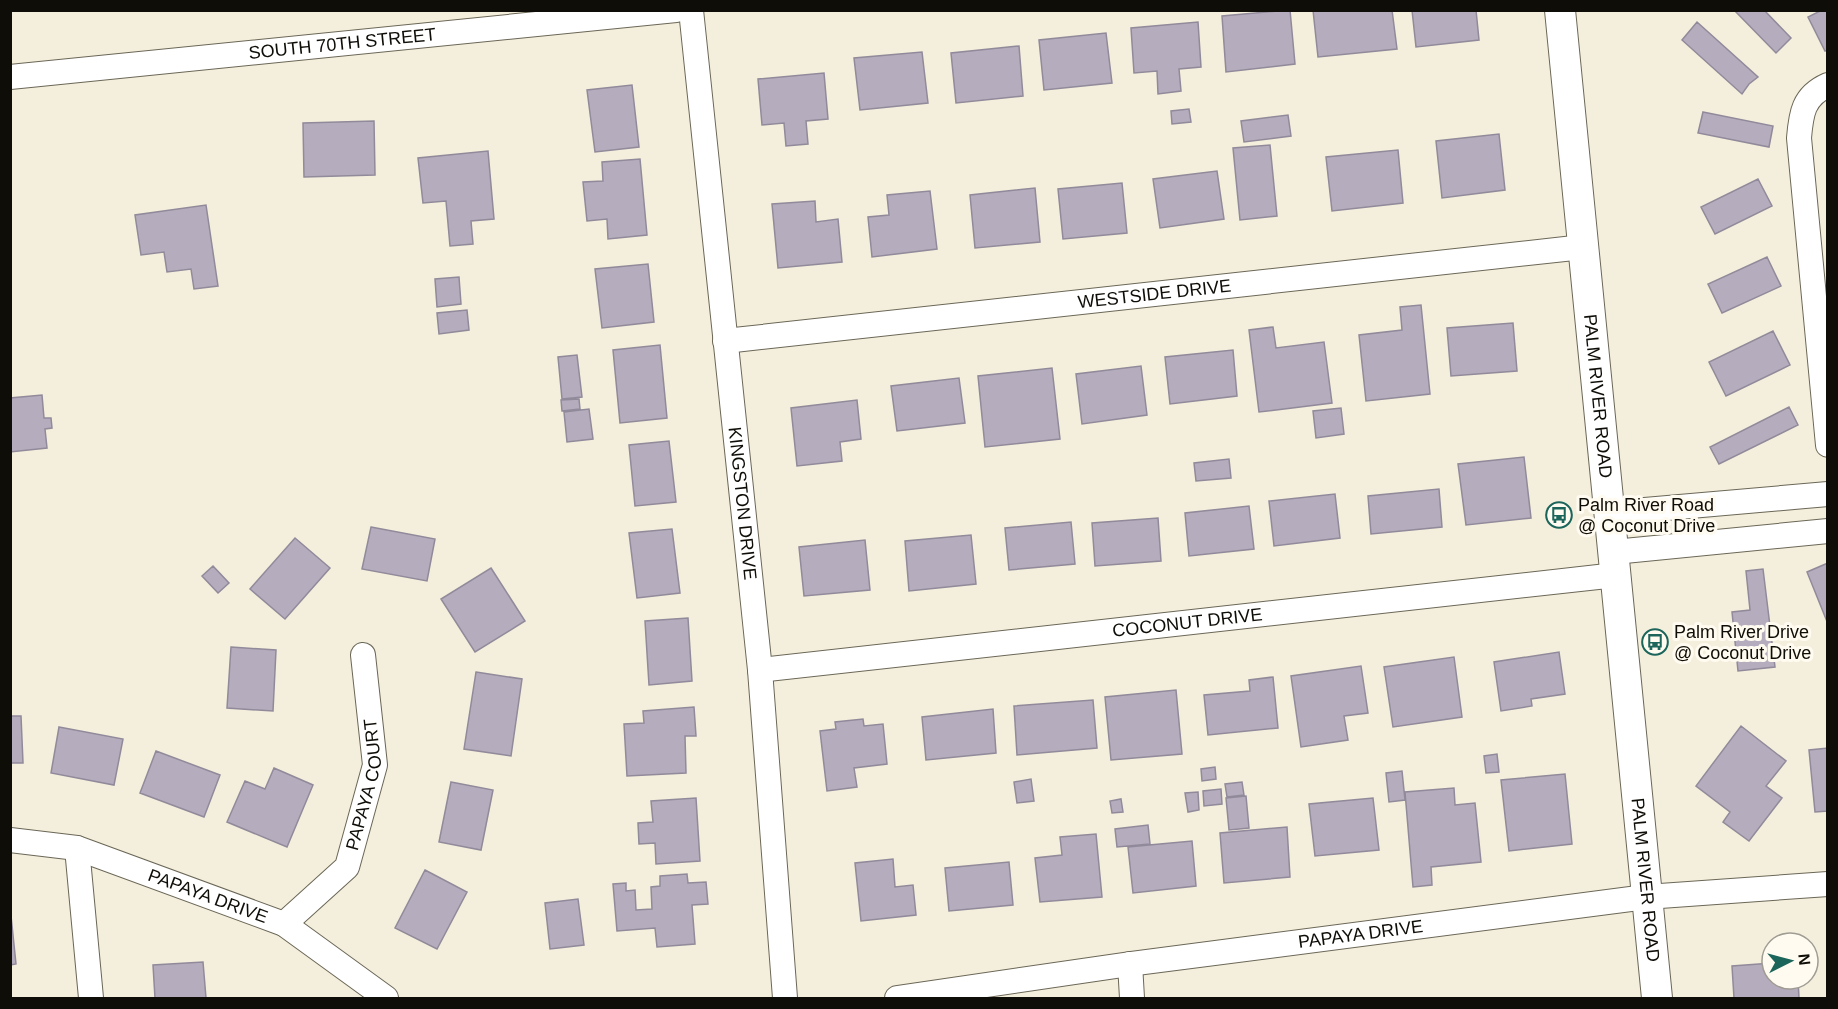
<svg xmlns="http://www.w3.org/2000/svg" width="1838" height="1009" font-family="Helvetica,sans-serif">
  <rect width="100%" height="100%" fill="#f4eedc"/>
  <path fill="#b5adbe" stroke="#918a9a" stroke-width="1.5" d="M1290,10L1295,64L1226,72L1222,16Z
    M1313,10H1392L1397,49L1318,57Z
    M1412,10H1476L1479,40L1416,47Z
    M1734,10H1764L1791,38L1776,53Z
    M1822,10H1828V50L1825,51L1808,17Z
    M1198,22L1201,67L1179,69L1181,91L1158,94L1157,71L1134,73L1131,28Z
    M1697,22L1758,77L1749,84L1742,94L1682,40Z
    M1106,33L1112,83L1044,90L1039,40Z
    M1019,46L1023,96L956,103L951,53Z
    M922,52L928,103L860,110L854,58Z
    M824,73L828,119L806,121L808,144L786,146L784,123L762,125L758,79Z
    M632,85L639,147L595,152L587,90Z
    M1189,109L1191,122L1172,124L1171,111Z
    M1703,112L1773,126L1769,147L1698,133Z
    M1288,115L1291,136L1244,142L1241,121Z
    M374,121L375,175L304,177L303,123Z
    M1499,134L1505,190L1442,198L1436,141Z
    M1270,145L1277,216L1240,220L1233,148Z
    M1398,150L1403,203L1332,211L1326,157Z
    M488,151L494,219L471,221L473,244L450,246L446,201L423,203L418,158Z
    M640,159L647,235L608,239L607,219L587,221L583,182L603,181L602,162Z
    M1217,171L1224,219L1160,228L1153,179Z
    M1758,179L1772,206L1715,234L1701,207Z
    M1122,183L1127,233L1063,239L1058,189Z
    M1035,188L1040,242L975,248L970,195Z
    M930,191L937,249L872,257L868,217L889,215L887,195Z
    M815,201L816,222L838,219L842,262L778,268L772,204Z
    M206,205L218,286L194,289L191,269L167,272L164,252L141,255L135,215Z
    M1767,257L1781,286L1722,313L1708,284Z
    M648,264L654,322L602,328L595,269Z
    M459,277L461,304L437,307L435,279Z
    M1421,305L1430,394L1366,401L1359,335L1402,330L1400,307Z
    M467,310L469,330L439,334L437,313Z
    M1513,323L1517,371L1451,376L1447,328Z
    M1273,327L1276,348L1324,342L1332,403L1259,412L1249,330Z
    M1773,331L1790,365L1726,396L1709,362Z
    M660,345L667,418L620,423L613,350Z
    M1233,350L1237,396L1170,404L1165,357Z
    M577,355L582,397L562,399L558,357Z
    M1141,366L1147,415L1082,424L1076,374Z
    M1052,368L1060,439L985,447L978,376Z
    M959,378L965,423L897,431L891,386Z
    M42,395L44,418H51L52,428L45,429L47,448L10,452V398Z
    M579,399L580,409L562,411L561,400Z
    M857,400L861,439L840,442L842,461L797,466L791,408Z
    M1789,407L1798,425L1719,464L1710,447Z
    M1341,408L1344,434L1316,438L1313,411Z
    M589,409L593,439L567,442L564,412Z
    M669,441L676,502L635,506L629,445Z
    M1524,457L1531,518L1466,525L1458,464Z
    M1229,459L1231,478L1196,481L1194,463Z
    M1439,489L1442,527L1371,534L1368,496Z
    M1335,494L1340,538L1274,546L1269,501Z
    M1249,506L1254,549L1189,556L1185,513Z
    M1158,518L1161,561L1095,566L1092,523Z
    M1071,522L1075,564L1009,570L1005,528Z
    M371,527L435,539L427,581L362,569Z
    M672,529L680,593L637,598L629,533Z
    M971,535L976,584L909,591L905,541Z
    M295,538L330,568L285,619L250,589Z
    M865,540L870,590L804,596L799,547Z
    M1828,563V624L1807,572Z
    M213,566L229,583L218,593L202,576Z
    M491,568L525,621L475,652L441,599Z
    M1763,569L1775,667L1738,671L1732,612L1750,610L1746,571Z
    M688,618L692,681L649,685L645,621Z
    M231,647L276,650L273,711L227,708Z
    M1559,652L1565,694L1531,699L1532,706L1501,711L1494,662Z
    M1454,657L1462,717L1393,727L1384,667Z
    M1361,666L1368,713L1344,716L1348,740L1301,747L1291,676Z
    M476,672L522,679L511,756L464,749Z
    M1273,677L1278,728L1208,735L1204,695L1250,691L1249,680Z
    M1176,690L1182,754L1111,760L1105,697Z
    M1093,700L1097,748L1017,755L1014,706Z
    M694,707L696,736H685L686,773L627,776L624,724L644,723L643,711Z
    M993,709L996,753L926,760L922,717Z
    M10,716H21L23,763H10Z
    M863,719L864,726L883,724L887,764L854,768L857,787L827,791L820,731L836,729L835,722Z
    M1741,726L1786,761L1766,786L1782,798L1749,841L1723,822L1730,812L1696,786Z
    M59,727L123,739L114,785L51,773Z
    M1828,748V811L1815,812L1809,750Z
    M156,751L220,775L204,817L140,793Z
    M1497,754L1499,772L1486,773L1484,756Z
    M1215,767L1216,779L1202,781L1201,769Z
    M274,768L313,785L287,847L227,822L245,781L265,789Z
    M1402,771L1405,800L1389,802L1386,773Z
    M1565,774L1572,844L1509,851L1501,780Z
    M1031,779L1034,801L1017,803L1014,782Z
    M451,782L493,790L481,850L439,842Z
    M1242,782L1244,795L1227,797L1225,784Z
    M1454,788L1455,805L1475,803L1481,862L1431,867L1432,885L1413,887L1405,792Z
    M1221,789L1222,804L1204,806L1203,791Z
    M1198,792L1199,810L1188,812L1185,793Z
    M1246,796L1249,828L1229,830L1226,798Z
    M696,798L700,861L656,864L655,843L639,844L638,823L653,822L651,801Z
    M1373,798L1379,850L1315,856L1309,804Z
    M1121,799L1123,812L1112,813L1110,801Z
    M1148,825L1150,844L1117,847L1115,829Z
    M1287,827L1290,877L1224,883L1220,833Z
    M1096,834L1102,897L1040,902L1035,858L1062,855L1060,837Z
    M1192,841L1196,886L1133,893L1128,847Z
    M893,859L895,887L913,885L916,915L861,921L855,863Z
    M1009,862L1013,905L949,911L945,868Z
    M425,870L467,892L437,949L395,928Z
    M687,874L688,883L706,882L708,904L692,905L695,944L657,947L655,928L617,931L613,884L626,883V891L635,890L636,910L652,909L651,887L660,886V876Z
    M578,899L584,945L550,949L545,903Z
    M10,906L16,964L10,965Z
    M203,962L206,998H155L153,965Z
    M1772,963V979H1798L1799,998H1734L1732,966Z"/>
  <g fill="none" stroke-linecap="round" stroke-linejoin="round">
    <g stroke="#6b6757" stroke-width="26">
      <g id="minor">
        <path id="s1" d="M691,10L760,670L785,998"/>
        <path id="s2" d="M10,77L676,10"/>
        <path d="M1828,85C1803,96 1801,114 1799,138L1828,445"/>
        <path id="s3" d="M725,341L1583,247"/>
        <path d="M1610,513L1828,494"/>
        <path d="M1614,552L1828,531"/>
        <path id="s4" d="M760,670L1616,575"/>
        <path id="s5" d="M10,840L77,848L284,924L386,998"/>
        <path d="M77,848L91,998"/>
        <path id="s6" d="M284,924L347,867L375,765L363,655"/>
        <path d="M1130,964L1132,998"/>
        <path id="s7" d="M897,998L1130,964L1646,897L1828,884"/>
      </g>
    </g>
    <g stroke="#6b6757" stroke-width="32">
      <g id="tertiary">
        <path id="s8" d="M1560,10L1657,998"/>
      </g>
    </g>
    <use href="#minor" stroke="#fff" stroke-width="24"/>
    <use href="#tertiary" stroke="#fff" stroke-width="30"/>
  </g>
  <defs>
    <g id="bus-ring" transform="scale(1.35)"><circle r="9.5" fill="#fffbf0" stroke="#1b655b" stroke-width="1.5"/><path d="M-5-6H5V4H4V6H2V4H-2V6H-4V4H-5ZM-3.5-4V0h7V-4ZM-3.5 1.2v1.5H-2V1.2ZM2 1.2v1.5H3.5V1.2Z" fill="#1b655b"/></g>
  </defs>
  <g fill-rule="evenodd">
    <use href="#bus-ring" x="1559" y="515"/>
    <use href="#bus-ring" x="1655" y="642"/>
  </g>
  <g text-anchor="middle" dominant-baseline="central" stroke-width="6" stroke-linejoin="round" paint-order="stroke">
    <g font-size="18" fill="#0f0d07" stroke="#fffbf0">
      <text stroke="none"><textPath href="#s2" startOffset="334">SOUTH 70TH STREET</textPath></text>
      <text stroke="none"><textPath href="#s3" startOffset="432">WESTSIDE DRIVE</textPath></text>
      <text stroke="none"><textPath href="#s8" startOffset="388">PALM RIVER ROAD</textPath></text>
      <text stroke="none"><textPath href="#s1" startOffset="496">KINGSTON DRIVE</textPath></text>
      <text stroke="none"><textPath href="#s4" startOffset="430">COCONUT DRIVE</textPath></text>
      <text stroke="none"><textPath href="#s6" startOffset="170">PAPAYA COURT</textPath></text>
      <text stroke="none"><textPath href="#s8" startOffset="874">PALM RIVER ROAD</textPath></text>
      <text stroke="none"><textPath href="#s5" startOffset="207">PAPAYA DRIVE</textPath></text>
      <text stroke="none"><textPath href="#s7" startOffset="468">PAPAYA DRIVE</textPath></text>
    </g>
    <g font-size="18" fill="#0f0d07" stroke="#fffbf0" text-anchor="start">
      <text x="1578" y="505">Palm River Road<tspan x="1578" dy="21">@ Coconut Drive</tspan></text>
      <text x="1674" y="632">Palm River Drive<tspan x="1674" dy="21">@ Coconut Drive</tspan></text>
    </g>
  </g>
  <rect width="1838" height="1009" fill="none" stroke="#0f0d07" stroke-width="24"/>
  <g transform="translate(1790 961) rotate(84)"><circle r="28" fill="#fffbf0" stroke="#9f9c93" stroke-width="1.5"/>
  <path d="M0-4.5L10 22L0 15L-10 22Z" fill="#1b655b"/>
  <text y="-9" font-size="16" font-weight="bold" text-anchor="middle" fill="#0f0d07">N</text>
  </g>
</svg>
